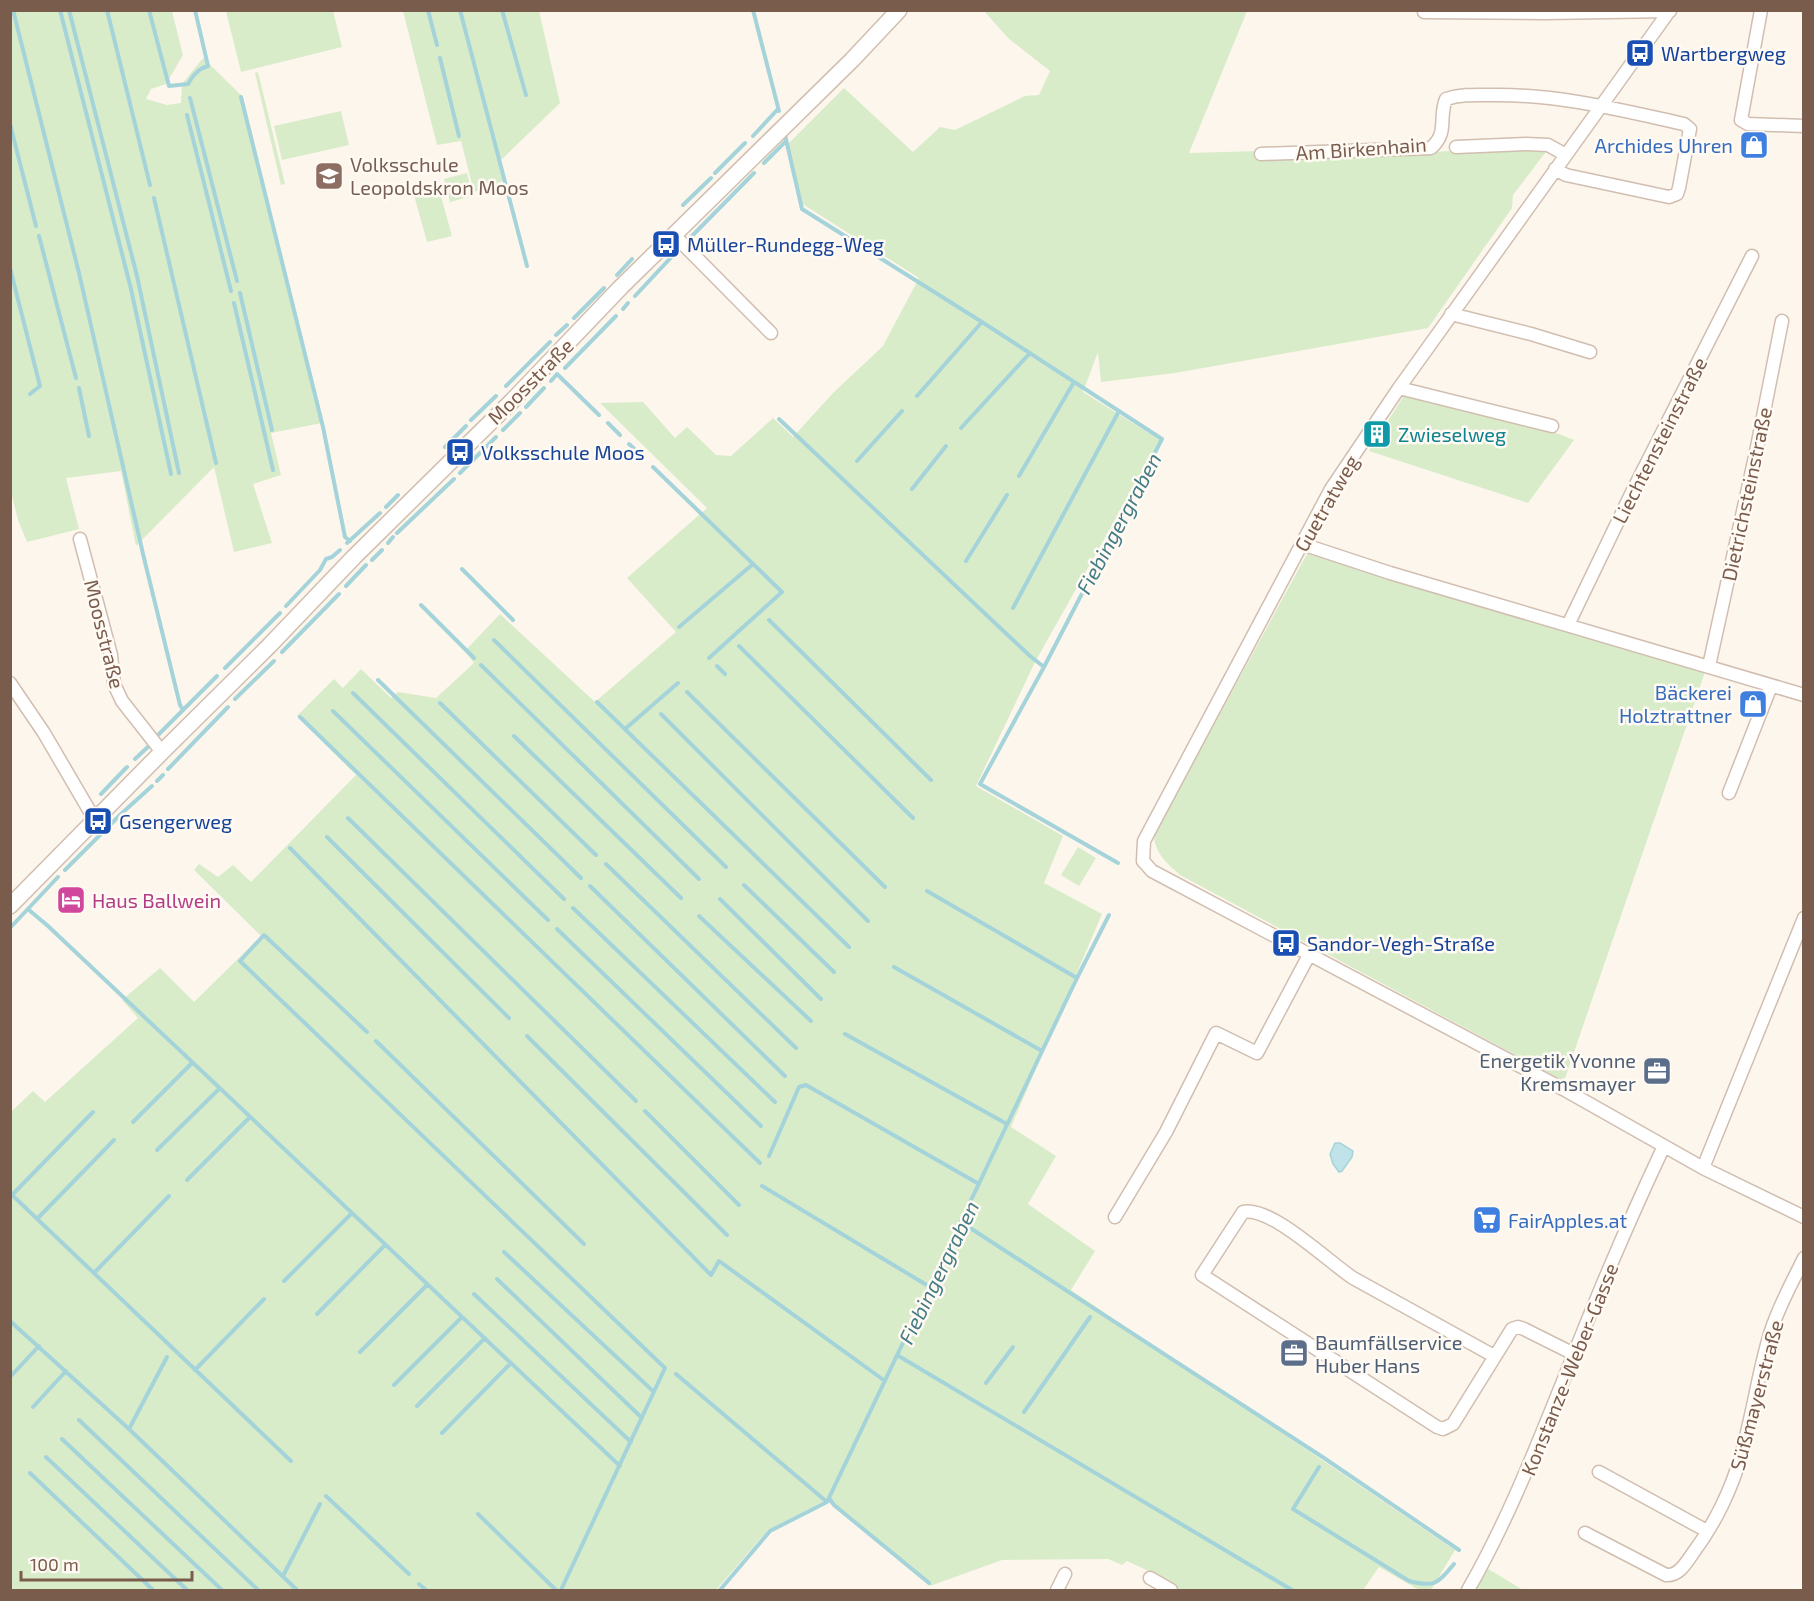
<svg xmlns="http://www.w3.org/2000/svg" width="1814" height="1601" font-family="'Exo 2',sans-serif">
  <rect width="100%" height="100%" fill="#fdf6ec"/>
  <path fill="#d8ecc9" d="M11,10L172,11L183,55L166,84L151,89L146,99L167,105L181,103L182,84L203,58L242,96L322,423L271,433L281,475L253,484L272,543L234,552L214,467L136,546L121,471L66,478L79,529L27,542L18,520L10,488Z
    M226,11H333L342,47L241,72Z
    M403,11H539L560,103L500,161L503,181L474,192L461,141L437,145Z
    M984,11H1247L1189,153L1259,151L1260,160L1514,148L1548,149L1513,195L1512,208L1428,328L1175,373L1101,382L1098,352L1083,392L1160,440L1035,662L976,786L1063,836L1044,883L1102,914L1011,1127L1056,1156L1028,1204L1095,1251L1071,1290L1455,1550L1431,1590H1419L1379,1567L1363,1590H1180L1157,1575L1127,1561L1122,1565L1108,1559L1002,1560L930,1586L826,1500L768,1530L716,1590H11V1112L33,1091L45,1102L138,1018L122,1000L160,968L194,1002L261,936L194,870L199,864L218,877L233,865L251,882L356,775L297,716L334,679L343,688L361,669L391,698L398,692L436,698L474,663L465,651L500,614L595,702L676,632L627,578L707,508L600,403L643,402L675,438L687,427L716,455L731,456L773,418L793,437L833,393L883,346L919,278L801,203L787,145L844,88L913,152L940,127L955,130L1025,96L1039,95L1050,71L1008,38Z
    M258,72L285,184L281,185L255,73Z
    M341,111L349,145L282,160L274,126Z
    M467,173L473,196L450,202L444,179Z
    M437,182L452,236L427,242L412,188Z
    M1405,394L1543,428L1574,440L1528,503L1369,451Z
    M1308,552L1705,672L1564,1081L1180,875C1167,863 1155,854 1154,835Z
    M1078,847L1096,858L1079,886L1061,875Z
    M1485,1567L1523,1590H1472Z"/>
  <path fill="#bfe3e8" stroke="#a5d3da" stroke-width="1.5" d="M1335,1143H1340L1353,1151L1352,1157L1342,1171L1339,1172L1333,1164L1330,1154Z"/>
  <g fill="none" stroke-linecap="round" stroke-linejoin="round">
    <path stroke="#a5d3da" stroke-width="4" d="M13,10L79,273L143,554L180,705L183,710
      M60,10L131,289L171,474
      M69,10L137,276L179,473
      M107,10L150,185
      M149,10L169,86L188,84C193,75 198,69 208,66L195,10
      M428,10L437,45
      M460,10L527,266
      M502,10L526,95
      M753,10L779,111
      M440,58L459,136
      M241,97L323,427L345,537L350,541
      M190,98L237,281
      M187,115L231,291
      M10,124L36,226
      M785,135L802,209L982,322L1162,439L1044,667L980,784L1118,863
      M753,136L778,109
      M764,163L786,141
      M715,173L745,143
      M154,198L216,463
      M683,205L711,178
      M39,236L76,378
      M690,238L754,173
      M10,268L40,386L30,394
      M617,275L632,259
      M240,293L272,430
      M635,296L677,251
      M234,303L273,470
      M623,309L628,303
      M574,318L604,288
      M556,335L567,325
      M565,368L616,316
      M551,381L557,374L599,415
      M506,386L550,342
      M79,388L89,436
      M917,396L982,322
      M526,407L544,388
      M779,419L1030,656L1044,667
      M471,420L496,396
      M608,423L620,435
      M961,428L1030,353
      M503,430L520,413
      M629,444L643,457
      M445,447L466,426
      M857,461L902,411
      M653,467L782,592L709,658
      M460,473L496,437
      M1019,476L1074,382
      M912,489L946,446
      M386,507L398,495
      M397,533L454,479
      M347,543L380,513
      M388,543L393,537
      M372,560L382,550
      M966,561L1007,495
      M462,569L513,620
      M346,586L366,565
      M421,605L474,658
      M286,606L320,570L326,559L332,557L340,550
      M1013,608L1119,411
      M769,620L931,780
      M679,627L753,564
      M494,640L726,867
      M739,646L913,818
      M282,652L339,594
      M481,665L699,879
      M717,666L725,674
      M225,668L280,613
      M378,680L581,878
      M687,692L885,887
      M353,693L564,899
      M235,699L274,661
      M597,702L849,947
      M440,703L596,855
      M333,711L548,920
      M661,714L868,921
      M300,717L760,1163
      M625,729L678,683
      M514,736L681,898
      M155,738L217,676
      M135,759L150,745
      M168,769L228,707
      M157,781L163,775
      M101,794L127,767
      M348,818L636,1101
      M327,837L509,1018
      M290,848L711,1275L719,1261L885,1381
      M606,864L796,1048
      M65,870L121,814L152,786
      M744,885L834,972
      M590,886L785,1076
      M927,891L1077,978
      M720,899L821,999
      M573,908L775,1102
      M29,910L48,926L620,1466
      M699,916L811,1021
      M10,928L58,877
      M557,929L761,1126
      M894,967L1042,1051
      M367,1032L264,935L240,961L665,1368
      M845,1034L1007,1124
      M527,1036L727,1235
      M376,1041L584,1244
      M645,1111L739,1205
      M133,1122L192,1063
      M157,1150L219,1089
      M769,1156L799,1087L806,1085L979,1184
      M187,1180L250,1117
      M762,1186L930,1287
      M10,1193L291,1461
      M12,1195L93,1112
      M37,1219L114,1140
      M961,1222L1324,1458L1459,1550
      M504,1252L654,1392
      M94,1273L169,1196
      M497,1279L642,1418
      M284,1281L352,1213
      M474,1294L631,1442
      M317,1314L385,1245
      M10,1321L129,1429L297,1590
      M360,1352L427,1285
      M897,1355L1292,1590
      M195,1370L264,1299
      M676,1374L827,1502
      M10,1377L39,1346
      M986,1383L1013,1347
      M394,1385L462,1317
      M417,1406L485,1338
      M33,1407L66,1371
      M1024,1412L1090,1317
      M79,1420L258,1590
      M129,1429L167,1357
      M442,1433L511,1363
      M62,1439L222,1590
      M46,1457L187,1590
      M1319,1467L1293,1509L1409,1581C1435,1588 1438,1583 1454,1564
      M30,1473L153,1590
      M326,1496L409,1574
      M829,1498L834,1505L929,1583
      M478,1514L556,1590
      M283,1576L320,1504
      M419,1584L426,1590
      M561,1590L665,1368
      M720,1590L770,1531L827,1502L1077,978L1109,915"/>
    <g stroke="#d1beb0" stroke-width="15">
      <path id="minor" d="M1670,10L1399,388L1331,489L1144,841L1143,861L1152,871L1565,1090L1703,1168L1804,1217
        M1761,10L1741,120L1748,124L1804,126
        M1424,12L1544,13L1670,11
        M1456,147L1526,144L1548,145L1566,155
        M1261,154L1431,148C1449,132 1438,119 1446,99C1461,94 1476,95 1492,95C1558,94 1620,110 1684,124L1690,129L1679,188L1677,194L1669,197L1566,175L1555,169
        M675,236L771,333
        M1451,314L1531,334L1590,352
        M1399,388L1552,426
        M80,539L111,655L114,684L122,701L162,752
        M1302,544L1390,573L1804,695
        M1568,625L1634,488L1752,256
        M1709,666L1756,452L1782,321
        M10,683L44,733L89,810L96,818
        M1729,793L1771,686
        M1703,1168L1804,918
        M1115,1217L1166,1132L1216,1033L1257,1053L1309,955
        M1494,1356L1353,1278C1330,1263 1270,1205 1243,1212L1202,1275L1437,1427L1443,1429L1453,1424L1512,1329L1518,1327L1524,1329L1574,1354
        M1599,1472L1707,1531
        M1585,1533L1666,1575C1679,1576 1686,1563 1693,1553C1714,1525 1732,1489 1741,1455C1753,1415 1758,1373 1770,1334C1778,1307 1792,1283 1804,1258
        M1150,1578L1171,1590
        M1057,1590L1065,1574
        M1468,1590C1511,1515 1541,1435 1574,1354C1602,1284 1632,1214 1664,1146"/>
    </g>
    <g stroke="#d1beb0" stroke-width="18">
      <path id="tertiary" d="M10,906L162,752L269,646L354,557L512,401L621,287L852,60L899,10"/>
    </g>
    <use href="#minor" stroke="#fff" stroke-width="12"/>
    <use href="#tertiary" stroke="#fff" stroke-width="15"/>
  </g>
  <defs>
    <g id="bus-square" transform="scale(1.5)"><rect x="-9" y="-9" width="18" height="18" rx="4" fill="#1a4fb4" stroke="#fffaf3"/><path d="M-5-6H5V4H4V6H2V4H-2V6H-4V4H-5ZM-3.5-4V0h7V-4ZM-3.5 1.2v1.5H-2V1.2ZM2 1.2v1.5H3.5V1.2Z" fill="#fff"/></g>
    <g id="shop-square" transform="scale(1.5)"><rect x="-9" y="-9" width="18" height="18" rx="4" fill="#3f7fe0" stroke="#fffaf3"/><path d="M-5-2.5h2.3a2.7 3.5 0 0 1 5.4 0H5L5.5 6h-11ZM-1.5-2.5h3a1.5 2.3 0 0 0-3 0Z" fill="#fff"/></g>
    <g id="school-square" transform="scale(1.5)"><rect x="-9" y="-9" width="18" height="18" rx="4" fill="#8d6e63" stroke="#fffaf3"/><path d="M0-5L7-2L0 1L-7-2ZM-4 1L0 2.5L4 1V4Q0 6-4 4Z" fill="#fff"/></g>
    <g id="building-square" transform="scale(1.5)"><rect x="-9" y="-9" width="18" height="18" rx="4" fill="#0f9aa8" stroke="#fffaf3"/><path d="M-4-6H4V6H1V3H-1V6H-4ZM-2.5-4.3h1.7v1.8h-1.7ZM.8-4.3h1.7v1.8H.8ZM-2.5-1h1.7V.8h-1.7ZM.8-1h1.7V.8H.8Z" fill="#fff"/></g>
    <g id="hotel-square" transform="scale(1.5)"><rect x="-9" y="-9" width="18" height="18" rx="4" fill="#d1479c" stroke="#fffaf3"/><path d="M-6-4.5h1.5V1H6V5H4.5V3h-9V5H-6ZM-4 0a1.8 1.8 0 1 1 3.6 0ZM.5 0V-2.5h3Q6-2.5 6 0Z" fill="#fff"/></g>
    <g id="office-square" transform="scale(1.5)"><rect x="-9" y="-9" width="18" height="18" rx="4" fill="#5c6f8a" stroke="#fffaf3"/><path d="M-6-3h4V-5.5h4V-3h4V5H-6ZM-1-4.5V-3h2v-1.5ZM-6 0V1H6V0Z" fill="#fff"/></g>
    <g id="supermarket-square" transform="scale(1.5)"><rect x="-9" y="-9" width="18" height="18" rx="4" fill="#3f7fe0" stroke="#fffaf3"/><path d="M-6-5.5h2.5l.6 2H6L4.5 2H-2.5L-4.4-4H-6ZM-1.5 3.2a1.3 1.3 0 1 0 .1 0ZM3 3.2a1.3 1.3 0 1 0 .1 0Z" fill="#fff"/></g>
  </defs>
  <g fill-rule="evenodd">
    <use href="#bus-square" x="1640" y="53"/>
    <use href="#shop-square" x="1754" y="145"/>
    <use href="#school-square" x="329" y="176"/>
    <use href="#bus-square" x="666" y="244"/>
    <use href="#building-square" x="1377" y="434"/>
    <use href="#bus-square" x="460" y="452"/>
    <use href="#shop-square" x="1753" y="704"/>
    <use href="#bus-square" x="98" y="821"/>
    <use href="#hotel-square" x="71" y="900"/>
    <use href="#bus-square" x="1286" y="943"/>
    <use href="#office-square" x="1657" y="1071"/>
    <use href="#supermarket-square" x="1487" y="1220"/>
    <use href="#office-square" x="1294" y="1353"/>
  </g>
  <g text-anchor="middle" dominant-baseline="central" stroke-width="5" stroke-linejoin="round" paint-order="stroke">
    <g font-size="20" fill="#164399" stroke="#fffaf3" text-anchor="start">
      <text x="1661" y="53">Wartbergweg</text>
      <text x="687" y="244">Müller-Rundegg-Weg</text>
      <text x="481" y="452">Volksschule Moos</text>
      <text x="119" y="821">Gsengerweg</text>
      <text x="1307" y="943">Sandor-Vegh-Straße</text>
    </g>
    <g font-size="20" fill="#366cbe" stroke="#fffaf3" text-anchor="end">
      <text x="1733" y="145">Archides Uhren</text>
      <text x="1732" y="692">Bäckerei<tspan x="1732" dy="23">Holztrattner</tspan></text>
      <text x="1508" y="1220" text-anchor="start">FairApples.at</text>
    </g>
    <g font-size="20" fill="#7a5c4d" stroke="#fffaf3">
      <text transform="translate(1361 148) rotate(-4)">Am Birkenhain</text>
      <text transform="translate(530 381) rotate(-45)">Moosstraße</text>
      <text transform="translate(1659 440) rotate(-63)">Liechtensteinstraße</text>
      <text transform="translate(1746 494) rotate(-78)">Dietrichsteinstraße</text>
      <text transform="translate(1326 503) rotate(-60)">Guetratweg</text>
      <text transform="translate(105 634) rotate(76)">Moosstraße</text>
      <text transform="translate(1569 1369) rotate(-68)">Konstanze-Weber-Gasse</text>
      <text transform="translate(1756 1395) rotate(-75)">Süßmayerstraße</text>
    </g>
    <g font-size="20" fill="#785e54" stroke="#fffaf3" text-anchor="start">
      <text x="350" y="164">Volksschule<tspan x="350" dy="23">Leopoldskron Moos</tspan></text>
    </g>
    <g font-size="20" fill="#0d838f" stroke="#fffaf3" text-anchor="start">
      <text x="1398" y="434">Zwieselweg</text>
    </g>
    <g font-size="20" fill="#b23c85" stroke="#fffaf3" text-anchor="start">
      <text x="92" y="900">Haus Ballwein</text>
    </g>
    <g font-size="20" fill="#4e5e75" stroke="#fffaf3" text-anchor="end">
      <text x="1636" y="1060">Energetik Yvonne<tspan x="1636" dy="23">Kremsmayer</tspan></text>
      <text x="1315" y="1342" text-anchor="start">Baumfällservice<tspan x="1315" dy="23">Huber Hans</tspan></text>
    </g>
    <g font-size="21" font-style="italic" fill="#437c86" stroke="#fffaf3">
      <text transform="translate(1118 523) rotate(-62)">Fiebingergraben</text>
      <text transform="translate(938 1272) rotate(-64)">Fiebingergraben</text>
    </g>
  </g>
  <rect width="1814" height="1601" fill="none" stroke="#7a5c4d" stroke-width="24"/>
  <path d="M21 1571v9h171v-9" fill="none" stroke="#7a5c4d" stroke-width="3"/>
  <text x="30" y="1571" font-size="18" fill="#7a5c4d" stroke="#fffaf3" stroke-width="4.5" paint-order="stroke">100 m</text>
</svg>
